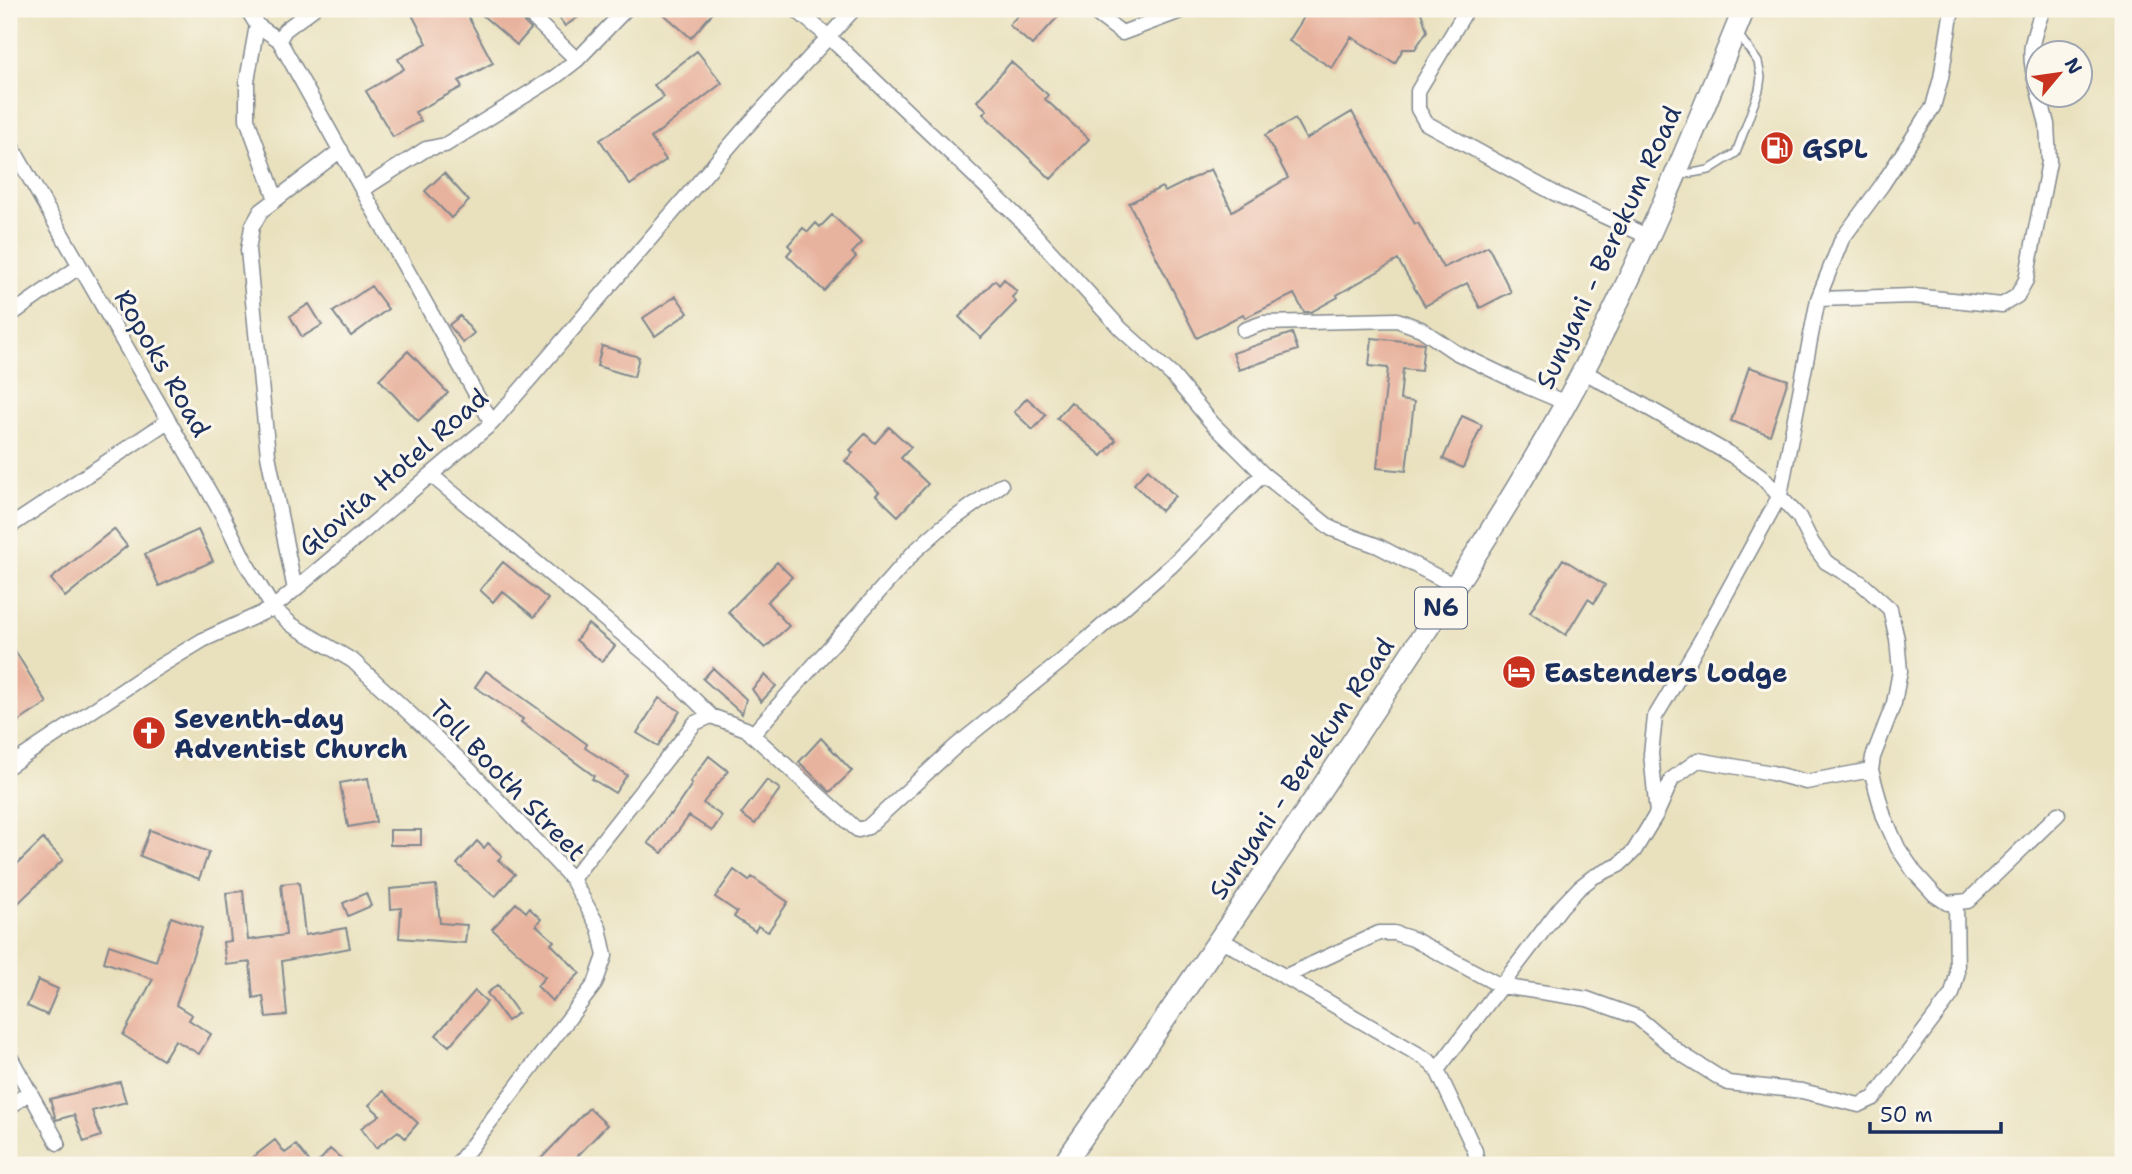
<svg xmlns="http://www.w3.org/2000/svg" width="2132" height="1174" font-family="'Shantell Sans',sans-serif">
  <rect width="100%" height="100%" fill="#fbf7ec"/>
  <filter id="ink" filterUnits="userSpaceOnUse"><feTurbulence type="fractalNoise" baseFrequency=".0143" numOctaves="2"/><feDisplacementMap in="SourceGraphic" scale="14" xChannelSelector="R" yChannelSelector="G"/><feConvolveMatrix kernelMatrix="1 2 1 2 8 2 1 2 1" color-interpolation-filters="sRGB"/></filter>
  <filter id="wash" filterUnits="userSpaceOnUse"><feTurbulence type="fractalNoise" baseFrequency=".00686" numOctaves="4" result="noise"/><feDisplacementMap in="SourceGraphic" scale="28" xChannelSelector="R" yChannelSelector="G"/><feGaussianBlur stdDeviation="1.57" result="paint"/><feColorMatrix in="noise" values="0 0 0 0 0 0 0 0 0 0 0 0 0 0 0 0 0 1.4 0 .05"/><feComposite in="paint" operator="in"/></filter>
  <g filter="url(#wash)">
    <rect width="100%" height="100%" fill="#e9e1be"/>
    <g id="blocks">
      <path fill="#e8b39e" d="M409,9H464L493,63L459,81L462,87L415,112L421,121L393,137L366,91L404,69L398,59L427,43Z
        M475,9H510L531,29L517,45Z
        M553,9H590L565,26Z
        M658,9H716L691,38Z
        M1024,9H1065L1032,45L1009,25Z
        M1309,9H1415L1421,12L1427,31L1415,49H1403L1395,63L1351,37L1332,68L1289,41Z
        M697,51L722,83L651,138L666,160L630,185L600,140L664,97L654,85Z
        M1011,62L1048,95L1045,99L1089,139L1051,179L983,114L987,110L977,101Z
        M1352,112L1415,224L1418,223L1443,268L1488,246L1511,292L1480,308L1467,283L1425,306L1398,260L1337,295L1338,297L1311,312H1304L1294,294L1245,318L1243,314L1197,338L1129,203L1162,187L1165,192L1211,169L1232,211L1288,178L1265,135L1295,119L1306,139Z
        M444,173L469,201L451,218L425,191Z
        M832,215L862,243L852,253L856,257L824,291L787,255L792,249L788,245L803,228L808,232L816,223L820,227Z
        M1004,279L1017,292L1012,297L1016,302L981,338L959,317L995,280L999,285Z
        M371,286L388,309L351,336L333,312Z
        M676,296L688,313L655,336L643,318Z
        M309,304L322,325L302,337L290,316Z
        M460,316L474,333L463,343L449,325Z
        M1292,333L1298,350L1239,370L1233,353Z
        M1372,338L1424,343L1421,371L1403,369L1400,400L1414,402L1406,471L1377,468L1388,368L1369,366Z
        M602,346L639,357L634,377L597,366Z
        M408,351L448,393L418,421L379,379Z
        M1749,367L1788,380L1770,435L1731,421Z
        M1027,398L1046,415L1033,430L1014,412Z
        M1071,402L1116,440L1102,456L1057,418Z
        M1462,416L1482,425L1463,468L1443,459Z
        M889,427L911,447L901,458L928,484L898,516L876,495L879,492L845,461L853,453L850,450L865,434L875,443Z
        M1148,469L1175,496L1161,511L1134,484Z
        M114,529L127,546L65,597L51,579Z
        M198,530L213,561L159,586L145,554Z
        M1563,559L1605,585L1594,603L1588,599L1566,635L1530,612Z
        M503,562L548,599L534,617L502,591L493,602L480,590Z
        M777,562L792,577L767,602L789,626L765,648L728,612Z
        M588,624L615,646L602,662L576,640Z
        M9,641L47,703L19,721L9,705Z
        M713,668L746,699L742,714L703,679Z
        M486,671L587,744L585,748L627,775L615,793L592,779L594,776L521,722L523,719L475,687Z
        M765,675L776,686L761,702L752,689Z
        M659,698L680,711L658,746L637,733Z
        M821,738L852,771L830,792L799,762Z
        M709,756L728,771L703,803L722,816L712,831L689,816L662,853L648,843L669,814L671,815L692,784L690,782Z
        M368,778L376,822L348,827L340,783Z
        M767,780L780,789L755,824L741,814Z
        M150,830L209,852L199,879L140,856Z
        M390,830H421V845H390Z
        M43,839L63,860L9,912V872Z
        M477,841L484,848L488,843L502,856L498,860L515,874L495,897L457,864Z
        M734,870L749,881L752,877L788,902L768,932L758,926L755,931L734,917L737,912L715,897Z
        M299,882L305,935L346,928L350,948L282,961L287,1015L266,1017L263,996L253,998L250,962L226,965L223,942L231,941L226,893L243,891L248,940L286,935L281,884Z
        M436,885L440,923L467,925L465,943L399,938L401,908L391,909L390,889Z
        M366,893L371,906L348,916L343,903Z
        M516,903L526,912L529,908L541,919L536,925L554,941L551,944L580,973L552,1001L537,986L545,977L492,929Z
        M171,917L202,928L176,1005L192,1015L189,1020L211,1034L199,1054L175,1040L163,1060L123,1035L153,979L104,962L109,945L156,961Z
        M38,980L58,989L47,1015L27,1006Z
        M498,985L518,1013L507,1021L487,993Z
        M475,991L487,1002L449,1046L436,1035Z
        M120,1082L126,1102L92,1111L101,1136L84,1142L74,1115L56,1120L50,1099Z
        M383,1091L418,1123L405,1138L398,1131L376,1148L361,1128L380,1115L369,1105Z
        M589,1108L607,1125L569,1165H535Z
        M275,1140L285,1153L296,1145L312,1165H243Z
        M330,1149L349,1165H316Z"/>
    </g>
  </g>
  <g filter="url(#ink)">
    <use href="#blocks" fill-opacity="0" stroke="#82888e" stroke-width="2"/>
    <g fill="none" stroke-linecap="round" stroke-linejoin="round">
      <g stroke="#82888e" stroke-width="10">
        <path id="lane" d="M1680,175L1709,170L1736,153L1759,90L1761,77L1758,62L1738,34"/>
      </g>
      <g stroke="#82888e" stroke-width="17">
        <path id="street" d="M247,9L257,25L279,40
          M313,9L285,30L279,40L492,423
          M524,9L577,60
          M795,9L829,37L1027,226L1121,329L1172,375L1212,423L1263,474
          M1090,9L1122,33L1186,9
          M1467,9L1418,91V109L1426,123L1554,193L1649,237
          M257,25L247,81V119L276,199
          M2038,90C2027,54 2030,44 2043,9
          M9,142L223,516L247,565L273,608L292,625L353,661L463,763L572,879L599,928L605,956L595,984L457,1165
          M362,190L426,149L445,145L555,77L577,60L626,9
          M1818,299L1913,296L2002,305L2017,296L2026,280L2049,162L2047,124L2039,94
          M9,316L80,266
          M1244,330L1263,323L1397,320L1421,329L1455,352L1528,387L1566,403
          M1583,371L1733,456L1761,476L1799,517L1812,543L1826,562L1860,582L1890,609L1897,639L1900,671L1894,703L1873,757L1871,770L1884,817L1898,848L1915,873L1935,895L1947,903L1968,901L2058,814
          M431,475L656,662L711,716
          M9,527L168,421
          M295,590L268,455L248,250L252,227L261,211L341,150
          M752,735L915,551L941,528L1001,485
          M9,766L147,674L203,640L273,608L492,423L740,134L854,9
          M1657,813L1651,754L1655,717L1701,640L1780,495L1818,299L1842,239L1882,185L1933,107L1941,78L1952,9
          M572,879L695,723L711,716L746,729L854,827L858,830L868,827L956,746L1075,650L1171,566L1263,474L1332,529L1378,546L1455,586
          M1220,939L1428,1060L1437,1070L1561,907L1579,888L1593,877L1619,865L1634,851L1657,813L1672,779L1698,760L1772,773L1806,782L1871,770
          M1284,977L1379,933H1394L1413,939L1501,986L1587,999L1637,1017L1680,1053L1728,1083L1802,1091L1859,1105L1874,1098L1952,994L1957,975L1956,903
          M9,1055L58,1143
          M1437,1070L1475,1151L1477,1165
          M9,1108L30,1091"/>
      </g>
      <g stroke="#82888e" stroke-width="24">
        <path id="primary" d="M1063,1165C1163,1023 1261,880 1357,735C1429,626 1503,518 1566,403C1636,276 1690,142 1744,9"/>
      </g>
      <use href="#lane" stroke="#fff" stroke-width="7"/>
      <use href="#street" stroke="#fff" stroke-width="14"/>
      <use href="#primary" stroke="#fff" stroke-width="21"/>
    </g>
  </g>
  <defs>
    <g id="fuel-disc" transform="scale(1.75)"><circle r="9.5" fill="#c8321e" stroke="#fbf7ec"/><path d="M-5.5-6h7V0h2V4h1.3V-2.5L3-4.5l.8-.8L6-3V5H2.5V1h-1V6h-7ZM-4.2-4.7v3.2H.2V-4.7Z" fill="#fff"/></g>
    <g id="hotel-disc" transform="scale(1.75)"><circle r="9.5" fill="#c8321e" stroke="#fbf7ec"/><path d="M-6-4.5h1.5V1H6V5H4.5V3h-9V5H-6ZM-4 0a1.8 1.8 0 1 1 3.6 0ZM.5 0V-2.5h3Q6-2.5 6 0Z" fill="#fff"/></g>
    <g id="church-disc" transform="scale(1.75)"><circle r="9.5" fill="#c8321e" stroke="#fbf7ec"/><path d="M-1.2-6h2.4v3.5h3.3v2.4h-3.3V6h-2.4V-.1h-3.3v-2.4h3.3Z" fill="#fff"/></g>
  </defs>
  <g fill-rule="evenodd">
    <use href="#fuel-disc" x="1777" y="148"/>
    <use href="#hotel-disc" x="1519" y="672"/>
    <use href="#church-disc" x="149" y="733"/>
  </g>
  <g text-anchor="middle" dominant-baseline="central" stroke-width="6" stroke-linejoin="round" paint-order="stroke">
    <rect fill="#fbf7ec" stroke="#5e6b89" stroke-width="2" x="1415" y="587.5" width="52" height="41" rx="5"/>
    <g font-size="24" font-weight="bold" fill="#1b2f5e">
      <text x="1441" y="608">N6</text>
    </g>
    <g font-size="26" font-weight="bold" fill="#1b2f5e" stroke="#fbf7ec" text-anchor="start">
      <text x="1802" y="148">GSPL</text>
      <text x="1544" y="672">Eastenders Lodge</text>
      <text x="174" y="718">Seventh-day<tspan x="174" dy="30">Adventist Church</tspan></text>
    </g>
    <g font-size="26" fill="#1b2f5e" stroke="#fbf7ec">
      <text transform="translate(1608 247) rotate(-65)">Sunyani - Berekum Road</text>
      <text transform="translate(163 363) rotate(60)">Ropoks Road</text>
      <text transform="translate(393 472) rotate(-41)">Glovita Hotel Road</text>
      <text transform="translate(1301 768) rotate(-56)">Sunyani - Berekum Road</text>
      <text transform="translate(508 780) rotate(46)">Toll Booth Street</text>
    </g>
  </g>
  <rect width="2132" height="1174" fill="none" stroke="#fbf7ec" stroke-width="35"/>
  <g transform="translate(2059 74) rotate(61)"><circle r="33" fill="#fbf7ec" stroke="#a1a7b3" stroke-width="2"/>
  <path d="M0-5L12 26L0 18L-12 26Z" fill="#c8321e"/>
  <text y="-10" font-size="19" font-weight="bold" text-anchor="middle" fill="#1b2f5e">N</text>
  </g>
  <path d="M1870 1122v10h131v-10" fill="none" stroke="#1b2f5e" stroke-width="3.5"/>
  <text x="1880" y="1122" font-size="21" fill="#1b2f5e" stroke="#fbf7ec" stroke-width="5" paint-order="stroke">50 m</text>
</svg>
